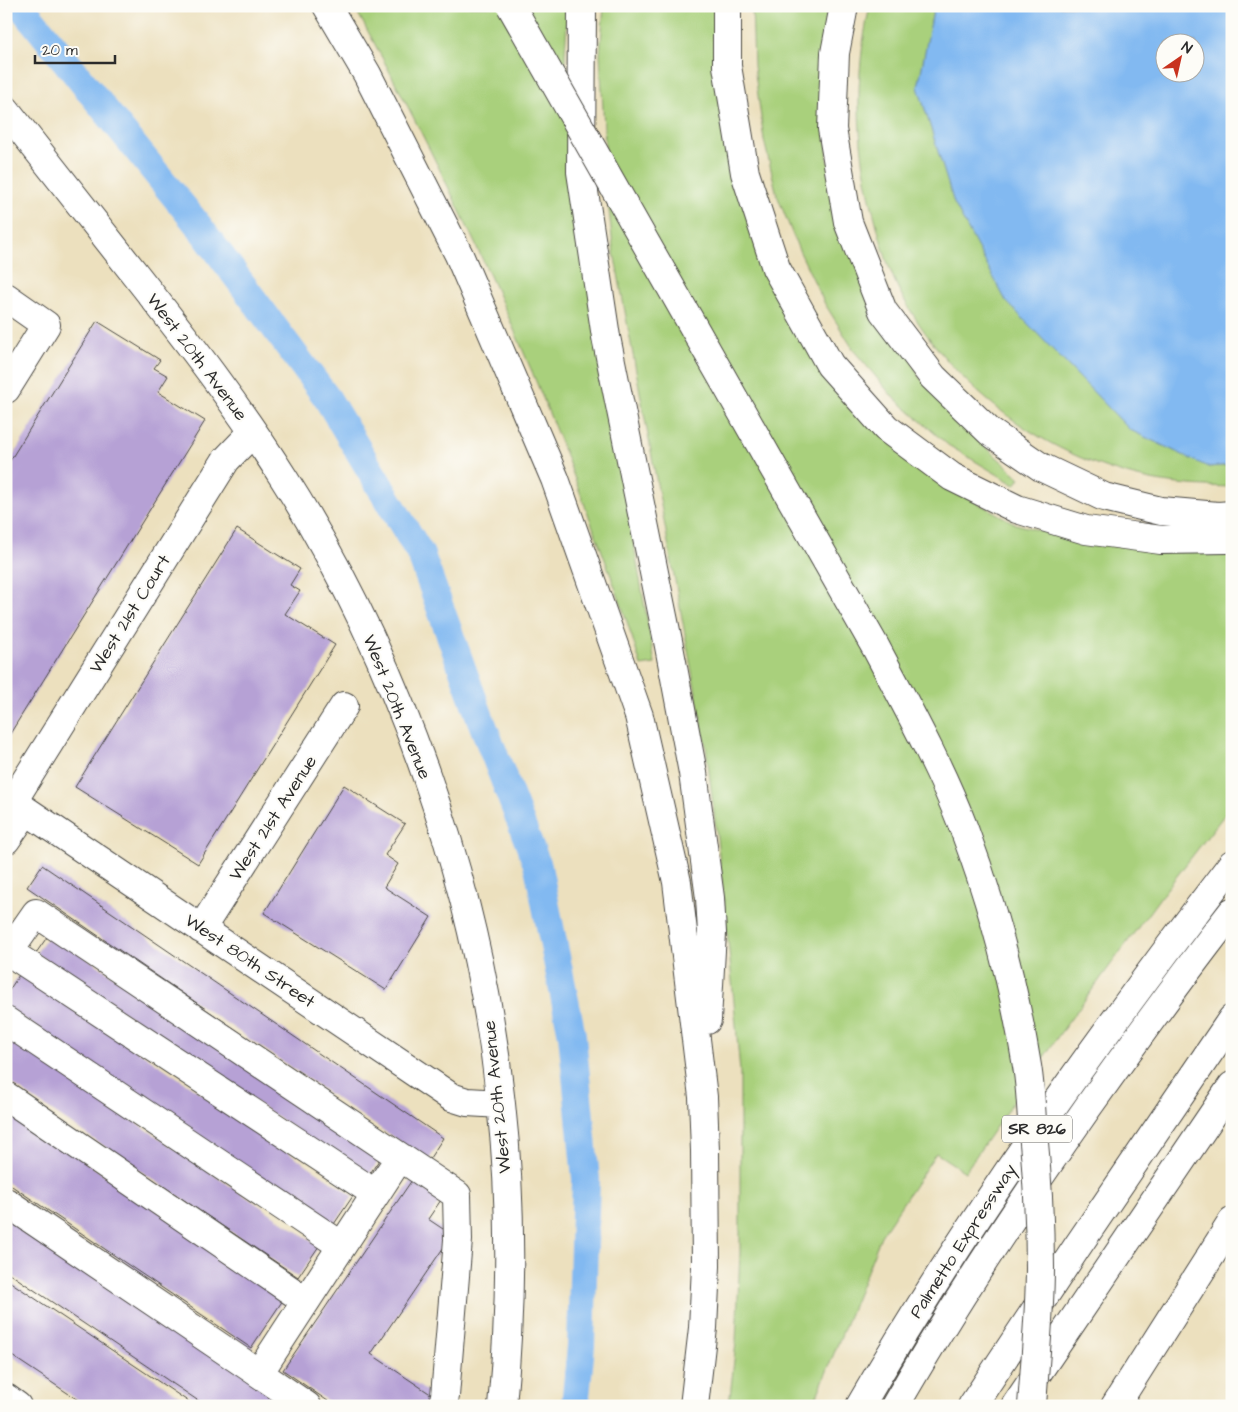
<svg xmlns="http://www.w3.org/2000/svg" width="1238" height="1412" font-family="'Architects Daughter',sans-serif">
  <rect width="100%" height="100%" fill="#fdfcf7"/>
  <filter id="ink" filterUnits="userSpaceOnUse"><feTurbulence type="fractalNoise" baseFrequency=".02" numOctaves="2"/><feDisplacementMap in="SourceGraphic" scale="10" xChannelSelector="R" yChannelSelector="G"/><feConvolveMatrix kernelMatrix="1 2 1 2 8 2 1 2 1" color-interpolation-filters="sRGB"/></filter>
  <filter id="wash" filterUnits="userSpaceOnUse"><feTurbulence type="fractalNoise" baseFrequency=".0096" numOctaves="4" result="noise"/><feDisplacementMap in="SourceGraphic" scale="20" xChannelSelector="R" yChannelSelector="G"/><feGaussianBlur stdDeviation="1.12" result="paint"/><feColorMatrix in="noise" values="0 0 0 0 0 0 0 0 0 0 0 0 0 0 0 0 0 1.4 0 .05"/><feComposite in="paint" operator="in"/></filter>
  <g filter="url(#wash)">
    <rect width="100%" height="100%" fill="#ece0be"/>
    <path fill="#a9d07b" stroke="#6a7e53" d="M354,6H568L565,54L570,150L616,444L655,664L641,666C624,608 602,552 581,495C518,327 441,163 354,6Z
      M604,6H720L768,276L950,488L1016,524L1085,543L1232,549V805L1159,899L1059,1035L965,1172L936,1153L881,1236L813,1406H729L736,1342L740,1253V1071L733,991L721,871L706,747L613,247L608,201L600,54Z
      M752,6H829L826,19L822,74L828,162L919,377L967,430L1020,478L1015,485L948,445L892,396L855,352L825,304L798,248L777,195L764,140L754,66Z
      M870,6H934L919,87L1208,467L1232,465V487C1202,486 1171,485 1142,478C1039,454 948,384 899,290C888,268 882,246 876,222C856,151 853,79 870,6Z"/>
    <path fill="#82b9f1" stroke="#56728e" fill-rule="evenodd" d="M934,6L1232,7V465L1208,467L1130,430L1006,301L954,203L918,87ZM1166,42H1196V72H1166Z"/>
    <g fill="none" stroke-linecap="round" stroke-linejoin="round">
      <path stroke="#82b9f1" stroke-width="28" d="M21,6L198,225L327,398L421,555L479,715L538,867L572,1035L586,1179L581,1346L575,1406"/>
    </g>
    <g id="blocks">
      <path fill="#b6a1d5" d="M97,321L160,360L154,368L168,376L158,392L205,421L8,737L6,736V467Z
        M237,529L300,569L290,585L300,591L285,614L335,645L198,864L75,787Z
        M344,785L405,824L385,855L398,864L384,887L431,917L386,990L264,913Z
        M42,865L443,1138L428,1161L27,887Z
        M50,933L381,1157L367,1178L36,953Z
        M21,972L353,1196L332,1227L6,1007V995Z
        M6,1035L319,1246L298,1277L6,1080Z
        M6,1108L285,1297L251,1348L6,1182Z
        M412,1180L441,1200L428,1219L452,1235L371,1354L432,1395L425,1406H335L283,1370Z
        M6,1212L293,1406H206L6,1271Z
        M6,1279L195,1406H87L6,1352Z"/>
    </g>
  </g>
  <g filter="url(#ink)">
    <use href="#blocks" fill-opacity="0" stroke="#484641" stroke-width="1"/>
    <g fill="none" stroke-linecap="round" stroke-linejoin="round">
      <g stroke="#484641" stroke-width="30">
        <path id="minor" d="M6,110C49,164 92,219 135,274C187,340 238,406 283,477C399,659 479,889 501,1104C512,1201 511,1309 502,1406
          M6,297L46,325L6,389
          M6,797L451,1097L467,1102L501,1104
          M13,801L226,460L253,432
          M6,840L26,811
          M201,929L344,706
          M9,952L376,1194
          M6,956L36,913L457,1195L458,1240L445,1396L442,1406
          M6,1021L342,1246
          M6,1096L306,1301
          M6,1202L307,1406
          M259,1373L400,1157
          M6,1398L17,1406"/>
      </g>
      <g stroke="#484641" stroke-width="30">
        <path id="highway" d="M327,6L367,74L459,255L555,479L639,716L677,882L703,1097L705,1151L706,1266L703,1328L694,1406
          M582,6L581,172L606,337L668,641L693,773L710,898L712,933L707,1020
          M727,6V66L745,173L776,268L830,365L886,428L952,477L1017,509L1086,530L1161,540L1228,539L1232,538
          M844,6L835,53L832,129L848,222L883,311L933,377L990,432L1041,467L1104,497L1161,511L1218,516L1232,515
          M860,1406C970,1216 1099,1038 1232,864
          M895,1406C954,1303 1020,1204 1088,1107C1135,1041 1182,976 1232,912
          M972,1406L1077,1247L1232,1019
          M1015,1406L1232,1086
          M1115,1406L1232,1222"/>
      </g>
      <use href="#minor" stroke="#fff" stroke-width="28"/>
      <use href="#highway" stroke="#fff" stroke-width="28"/>
      <g stroke="#484641" stroke-width="30" stroke-linecap="butt">
        <path id="highway-bridge" d="M511,6L876,648C907,707 940,766 964,829C993,906 1014,986 1027,1066C1030,1084 1031,1103 1032,1121C1037,1170 1040,1218 1040,1267C1040,1313 1035,1360 1032,1406"/>
      </g>
      <use href="#highway-bridge" stroke="#fff" stroke-width="28"/>
    </g>
  </g>
  <g text-anchor="middle" dominant-baseline="central" stroke-width="4.5" stroke-linejoin="round" paint-order="stroke">
    <rect fill="#fdfcf7" stroke="#6a6a68" stroke-width="1" x="1002" y="1115.5" width="70" height="27" rx="4"/>
    <g font-size="16" font-weight="bold" fill="#2b2b2b">
      <text x="1037" y="1129">SR 826</text>
    </g>
    <g font-size="18" fill="#2b2b2b" stroke="#fdfcf7">
      <text transform="translate(197 357) rotate(53)">West 20th Avenue</text>
      <text transform="translate(130 614) rotate(-58)">West 21st Court</text>
      <text transform="translate(397 707) rotate(68)">West 20th Avenue</text>
      <text transform="translate(273 818) rotate(-57)">West 21st Avenue</text>
      <text transform="translate(250 961) rotate(34)">West 80th Street</text>
      <text transform="translate(497 1097) rotate(-96)">West 20th Avenue</text>
      <text transform="translate(963 1241) rotate(-57)">Palmetto Expressway</text>
    </g>
  </g>
  <rect width="1238" height="1412" fill="none" stroke="#fdfcf7" stroke-width="25"/>
  <g transform="translate(1180 58) rotate(34)"><circle r="24" fill="#fdfcf7" stroke="#a9a8a5"/>
  <path d="M0-4L9 19L0 12L-9 19Z" fill="#c8321e"/>
  <text y="-8" font-size="14" font-weight="bold" text-anchor="middle" fill="#2b2b2b">N</text>
  </g>
  <path d="M35 55v8h80v-8" fill="none" stroke="#2b2b2b" stroke-width="2.5"/>
  <text x="42" y="55" font-size="15" fill="#2b2b2b" stroke="#fdfcf7" stroke-width="4" paint-order="stroke">20 m</text>
</svg>
